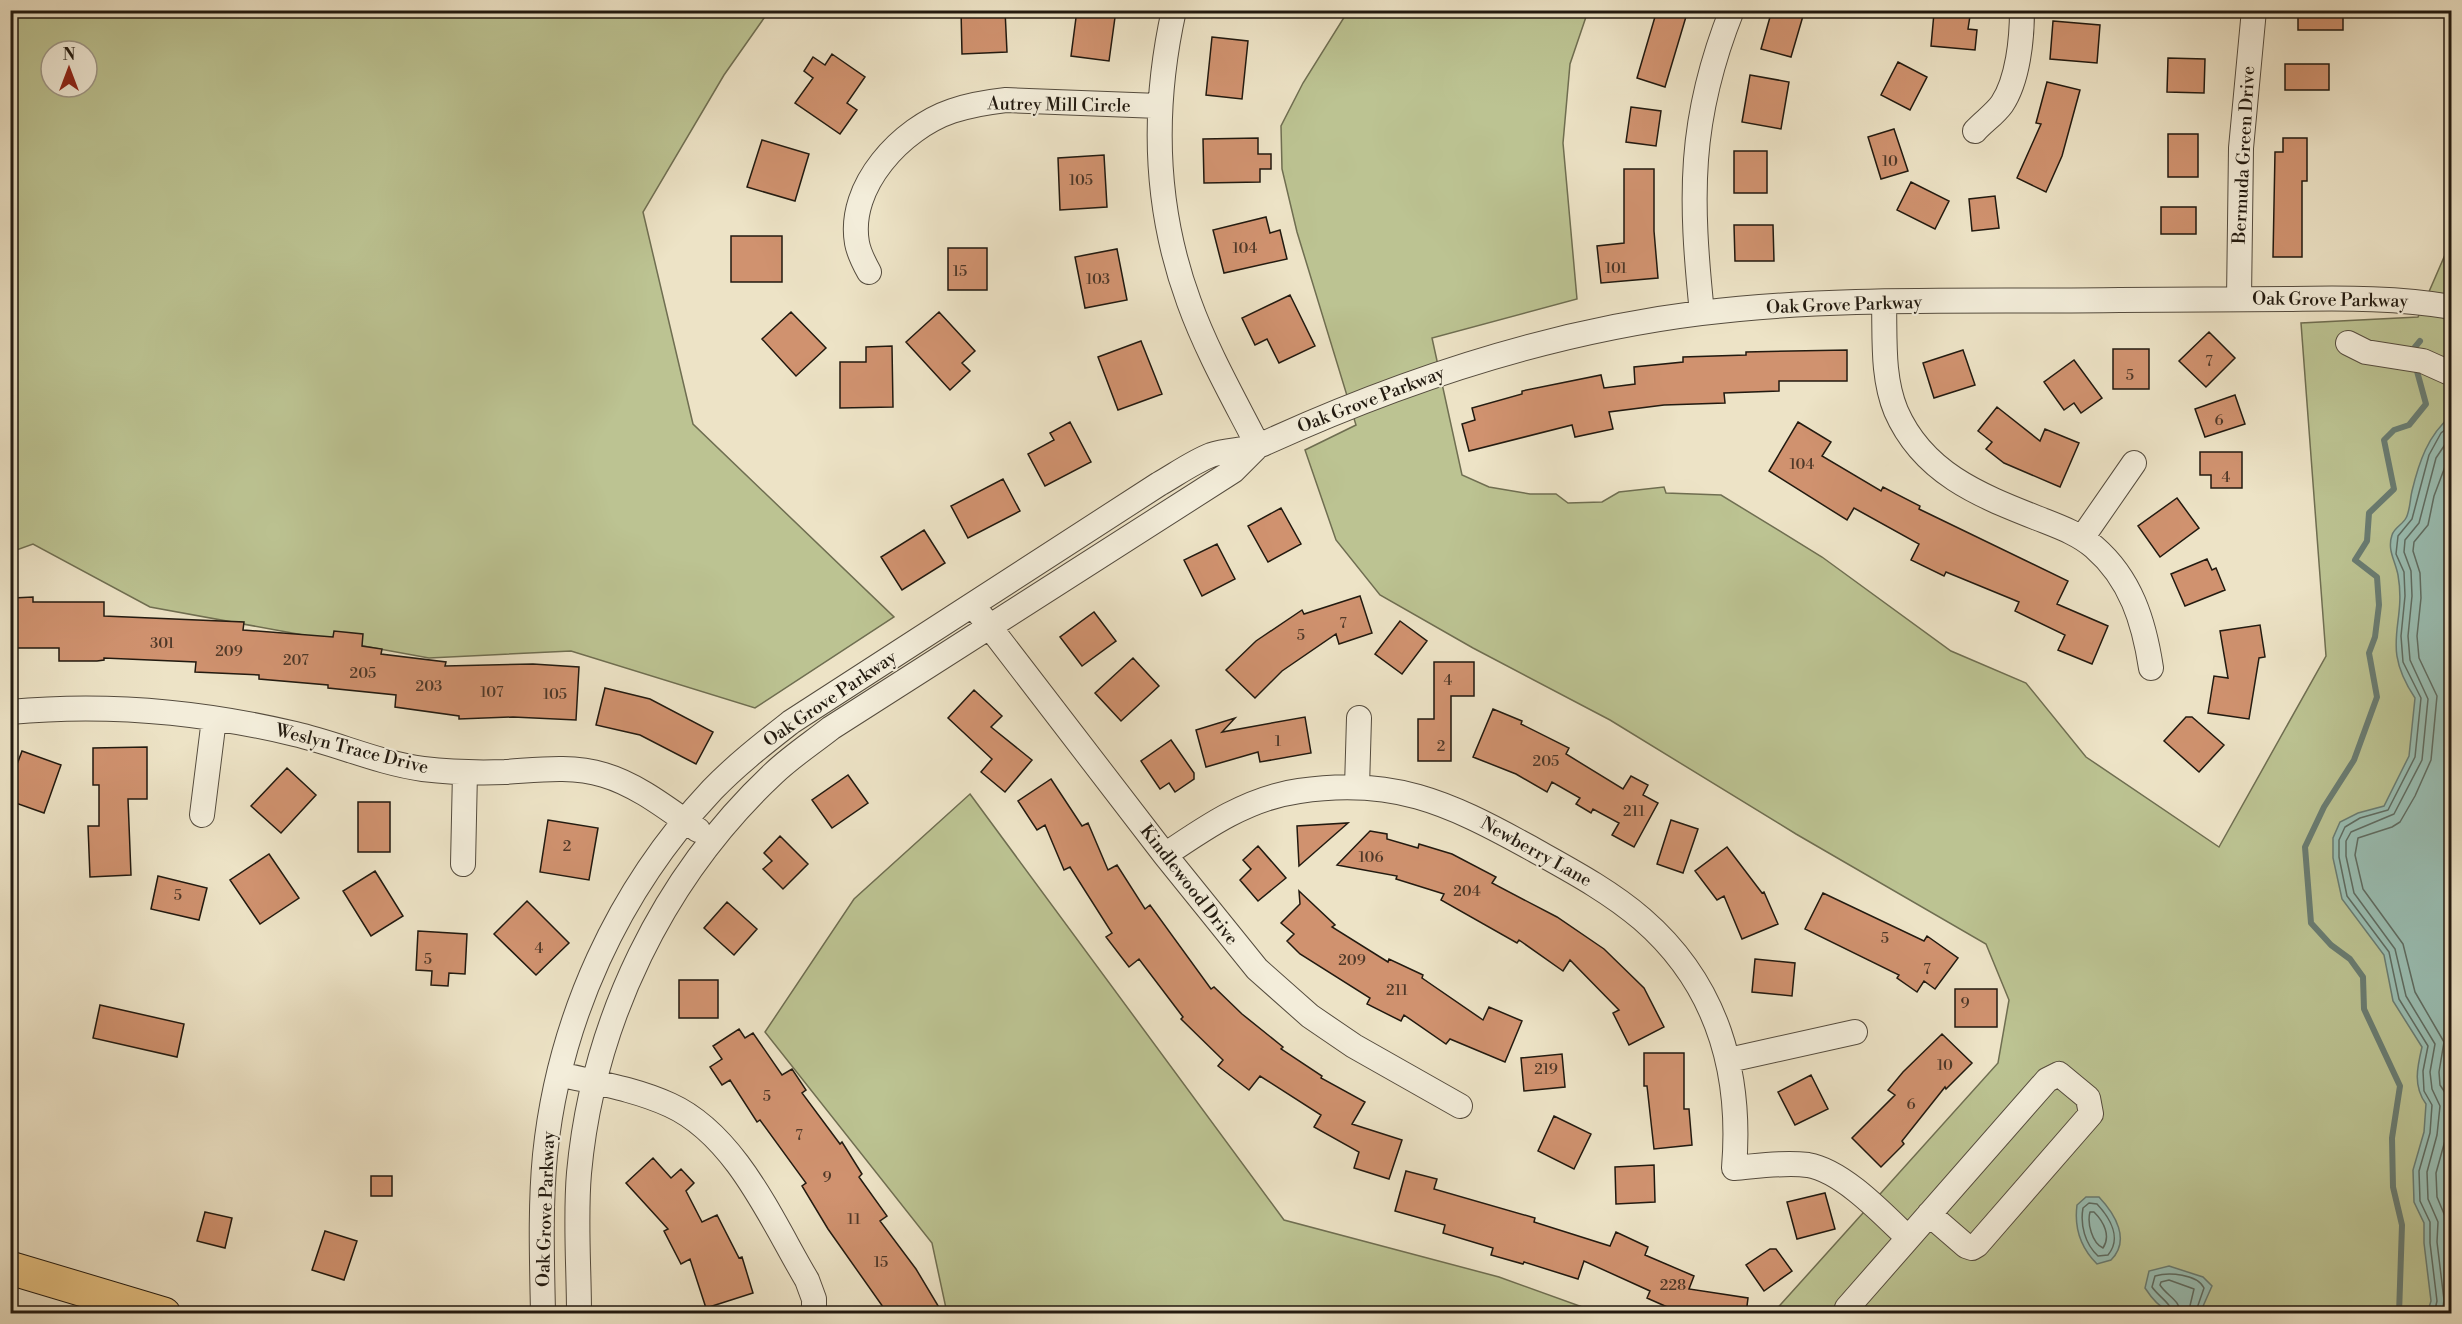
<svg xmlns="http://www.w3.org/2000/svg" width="2462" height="1324" font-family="'Libre Bodoni',serif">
  <rect width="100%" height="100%" fill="#ede3c6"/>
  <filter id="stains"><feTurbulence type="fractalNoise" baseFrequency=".00333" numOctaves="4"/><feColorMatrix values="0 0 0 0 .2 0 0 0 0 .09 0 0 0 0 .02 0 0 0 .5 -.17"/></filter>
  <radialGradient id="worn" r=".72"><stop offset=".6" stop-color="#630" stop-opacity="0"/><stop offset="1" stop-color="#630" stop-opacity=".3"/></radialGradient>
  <path fill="#bcc392" stroke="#6f6e51" stroke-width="1.5" fill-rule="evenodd" d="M11,11H769L724,75L643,212L693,424L894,617L755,708L571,651L429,658L150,607L33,544L11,552ZM51,51H87V87H51Z
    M1348,11H1588L1570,64L1563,143L1577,299L1432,338L1462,475L1489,487L1530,494H1556L1568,503L1602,502L1619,492L1664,487L1666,493L1721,495L1822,557L1951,651L2026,683L2086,757L2219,847L2326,656L2301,323L2418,317L2451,241V1313H1773L1998,1063L2009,1000L1986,944L1796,834L1610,720L1473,648L1380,595L1336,540L1305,450L1356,425L1297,232L1282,169L1281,126L1303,83Z
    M970,794L1284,1220L1499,1277L1599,1313H947L932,1243L765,1032L854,899Z"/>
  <path fill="#99beb3" stroke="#697c72" stroke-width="1.5" d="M2451,416L2452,1313L2427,1314L2431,1301L2424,1243V1223L2414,1202L2413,1170L2424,1132L2426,1104C2413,1086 2417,1068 2422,1047L2393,1001L2384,955L2342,899L2333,858V838L2340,822L2358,813L2384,806L2409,756L2415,698C2379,644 2407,626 2398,575C2395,560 2387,550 2392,535C2394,528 2403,524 2406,518C2410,511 2410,499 2412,491C2419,462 2428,435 2451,416Z
    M2086,1197H2099C2115,1214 2131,1240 2111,1260L2097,1264C2080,1247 2074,1228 2077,1205Z
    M2169,1266L2203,1277L2212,1286L2200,1313C2171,1314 2162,1314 2145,1288L2149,1271Z"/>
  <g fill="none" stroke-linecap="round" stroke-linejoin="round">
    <path stroke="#5e6c62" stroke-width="1.5" d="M2452,448L2434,496L2428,525L2414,542L2413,551L2420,573L2421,598L2417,636L2419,658L2437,696L2431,760L2415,796L2400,822L2392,827L2358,838L2355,855L2363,889L2403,944L2415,992L2444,1042L2439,1072L2440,1085L2448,1097L2449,1107L2446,1137L2436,1173L2437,1197L2447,1221L2452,1284
      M2089,1203L2097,1204C2110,1218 2122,1238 2108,1255L2098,1256C2085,1244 2080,1225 2083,1208Z
      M2090,1212H2094C2104,1222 2111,1236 2103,1248C2092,1243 2087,1223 2090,1212Z
      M2173,1314C2172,1304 2158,1296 2152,1287L2155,1276C2169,1272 2197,1274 2204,1288L2195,1314
      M2181,1314C2180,1300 2167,1296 2160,1285L2161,1282L2169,1280L2194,1289L2188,1314
      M2434,1314L2437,1301L2430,1243V1222L2420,1201L2419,1171L2430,1133L2432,1105L2424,1091L2423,1071L2428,1046L2399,999L2389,952L2347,896L2339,857V840L2345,827L2360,818L2388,810L2415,757L2421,698L2403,662L2401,636L2405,596L2404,572L2396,554L2398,536L2412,519L2429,455L2441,433L2452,424
      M2442,1314L2444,1300L2437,1242L2438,1222L2428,1199L2427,1172L2437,1135L2440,1106L2432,1089L2430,1072L2435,1044L2406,996L2395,949L2354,893L2346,856V841L2351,832L2394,814L2422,760L2428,699L2410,660L2408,636L2412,596L2411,571L2404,552L2405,540L2419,523L2436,458L2452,434"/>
    <path stroke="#697c72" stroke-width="6" d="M2411,352L2420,341
      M2399,1314L2402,1225L2393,1187L2392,1138L2400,1086L2364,1009L2363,977L2350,959L2331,945L2311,923L2305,847L2324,807L2354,760L2377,697L2369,653L2375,637L2379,605L2377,577L2355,560L2367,541L2369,513L2394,489L2384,440L2394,430L2409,425L2426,404L2415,364"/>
  </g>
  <path fill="#d0926f" stroke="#221a10" stroke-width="1.5" d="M961,10H1005L1007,52L962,54Z
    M1077,10H1116L1109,61L1071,56Z
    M1657,10H1688L1665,87L1637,78Z
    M1772,10H1785L1803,16L1791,57L1761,49Z
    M2298,10H2343V30H2298Z
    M1934,13L1970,16L1968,29L1977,30L1975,50L1931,46Z
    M2053,21L2100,25L2097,63L2050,59Z
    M1212,37L1248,41L1242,99L1206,95Z
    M832,54L865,77L847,103L857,110L840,134L795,103L813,78L804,71L813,57L825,65Z
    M2168,58L2205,59L2204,93L2167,92Z
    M1898,62L1927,77L1910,110L1881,95Z
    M2285,64H2329V90H2285Z
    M1750,75L1789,82L1781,129L1742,122Z
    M2047,82L2080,90L2062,156L2046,192L2017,178L2041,124L2036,123Z
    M1631,107L1661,111L1656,146L1626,142Z
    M1894,129L1908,171L1881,179L1868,137Z
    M2168,134H2198V177H2168Z
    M1258,138V154H1271V169H1260V182L1204,183L1203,139Z
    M2283,138H2307V181H2302V257H2273L2275,152H2283Z
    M762,140L809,154L795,201L747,187Z
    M1734,151H1767V193H1734Z
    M1104,155L1107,207L1060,210L1058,158Z
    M1624,169H1654V231L1658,278L1601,283L1597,246L1624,243Z
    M1911,182L1949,201L1935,229L1897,210Z
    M1995,196L1999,228L1972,231L1969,199Z
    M2161,207H2196V234H2161Z
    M1266,217L1270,233L1280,230L1287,259L1224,273L1213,230Z
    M1734,225H1773L1774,261H1735Z
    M731,236H782V282H731Z
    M948,248H987V290H948Z
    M1117,249L1127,300L1085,308L1075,257Z
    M1290,295L1315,346L1279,363L1267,339L1255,345L1242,318Z
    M791,312L826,348L796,376L762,339Z
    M939,312L975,351L962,363L970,371L950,390L906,342Z
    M2209,332L2235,358L2206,387L2179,361Z
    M1141,341L1162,394L1118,410L1098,357Z
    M892,346L893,407L840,408V362H866V347Z
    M2113,349H2149V389H2113Z
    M1847,350V381H1779V391L1724,393L1725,403L1664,405L1609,412L1613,429L1575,437L1572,425L1469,451L1462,424L1475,420L1472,408L1522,394V391L1601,375L1604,388L1635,384L1634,367L1683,362V357L1746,355V352Z
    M1963,350L1975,385L1934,398L1923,363Z
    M2074,360L2102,398L2081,413L2074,403L2064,410L2044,382Z
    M2235,395L2245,424L2205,437L2195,409Z
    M1997,407L2040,441L2045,429L2079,443L2060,487L2004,463L1986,449L1992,442L1978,431Z
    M1070,422L1091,462L1045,486L1028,454L1054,440L1050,433Z
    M1798,422L1831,442L1822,456L1881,491L1883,487L1920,506L1919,509L2068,581L2057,604L2108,626L2092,664L2058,650L2065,635L2015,611L2019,602L1946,572L1944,576L1911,560L1919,544L1854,508L1847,520L1769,471Z
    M2200,452H2242V488H2211V475H2200Z
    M1003,479L1020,511L968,538L951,506Z
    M2177,498L2199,528L2160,557L2138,526Z
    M1281,508L1301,544L1268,562L1248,526Z
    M924,530L945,563L902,590L881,557Z
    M1217,544L1235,579L1202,596L1184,560Z
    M2207,559L2212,570L2216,568L2225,590L2185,606L2171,574Z
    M1360,596L1372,633L1339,644L1336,634L1282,671L1255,698L1226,670L1256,641L1302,610L1304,614Z
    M33,597V602H104V616L244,622L243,630L333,637L334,631L363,634L362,646L382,649L381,654L446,662L445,666L533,664L579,667L576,720L513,717L459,719V716L395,707L396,695L328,688V685L259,679V675L195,672L196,662L104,658V660L97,661H59V648H10V610H14L13,598Z
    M1094,612L1116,641L1082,666L1060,637Z
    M1400,621L1427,641L1402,674L1375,654Z
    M2260,625L2265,657L2259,658L2249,719L2208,713L2214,676L2228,678L2220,631Z
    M1133,658L1159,686L1121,721L1095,693Z
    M1434,662H1474V696H1451V761H1418V719H1434Z
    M605,688L650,699L713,732L696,764L640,735L596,725Z
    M974,690L1002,716L991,727L1032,760L1005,792L981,772L992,759L948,718Z
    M1493,709L1522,721L1521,724L1569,748L1566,754L1623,789L1631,776L1648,785L1643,795L1658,803L1634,847L1612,835L1619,823L1593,809L1591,813L1576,804L1580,798L1552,782L1547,792L1516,774L1473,757Z
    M1305,717L1311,753L1260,762L1258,752L1206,767L1196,730L1235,718L1222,732Z
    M2186,717H2192L2224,745L2199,772L2164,741Z
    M1171,740L1194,773V779L1175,792L1169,783L1160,789L1141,761Z
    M147,747V799H128L131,875L90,877L88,826H99V785H93V748Z
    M22,751L61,765L44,813L10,801V783Z
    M287,768L316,795L281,833L251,806Z
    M848,775L868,803L832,828L812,800Z
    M1051,779L1082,826L1088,823L1108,870L1117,865L1145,909L1150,905L1211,989L1214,987L1242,1014L1283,1047L1281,1049L1322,1076L1321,1078L1365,1102L1352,1124L1402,1140L1389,1179L1354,1168L1359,1152L1314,1127L1321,1115L1260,1076L1249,1090L1218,1066L1223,1060L1181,1019L1183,1017L1139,959L1129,967L1106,937L1112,933L1070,867L1064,870L1045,825L1037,830L1018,801Z
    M358,802H390V852H358Z
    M548,820L598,828L589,880L540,872Z
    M1671,820L1698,829L1683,873L1657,864Z
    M1348,823L1299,866L1297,826Z
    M1370,831L1387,834V839L1418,848L1419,844L1452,854L1496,877L1492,883L1557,917L1604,949L1644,988L1664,1027L1629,1045L1613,1013L1619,1010L1570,960L1563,971L1519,940L1517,943L1441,900L1444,894L1396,879L1397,876L1337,865Z
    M780,836L808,864L783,889L763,869L772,861L764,853Z
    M1258,846L1286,878L1258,901L1240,880L1251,869L1243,860Z
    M1727,847L1762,893L1764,892L1778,924L1742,939L1724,896L1717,900L1695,871Z
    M269,854L299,898L260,924L230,880Z
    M375,871L403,916L371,936L343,891Z
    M158,876L207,888L199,920L151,909Z
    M1299,891L1335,925L1332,927L1388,962L1389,959L1423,975L1422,978L1483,1020L1489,1007L1522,1021L1505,1062L1450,1039L1446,1044L1404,1015L1401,1021L1367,1004L1370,998L1300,954L1287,941L1294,934L1281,923L1300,904Z
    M1823,893L1924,941L1927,936L1958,958L1935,989L1924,981L1917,992L1897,978L1899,975L1805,929Z
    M527,901L569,943L536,975L494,934Z
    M727,902L757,929L734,955L704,928Z
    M418,931L467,934L465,974L449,973L448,986L431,985L432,971L416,970Z
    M1755,959L1795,963L1792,996L1752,992Z
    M679,980H718V1018H679Z
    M1955,989H1997V1027H1955Z
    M100,1005L184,1024L177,1057L93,1038Z
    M739,1029L745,1038L753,1033L782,1075L792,1069L806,1090L802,1093L840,1144L842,1142L862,1174L859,1177L887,1216L880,1221L916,1269L943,1314H888L828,1229L802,1186L806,1183L760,1120L757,1122L730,1080L722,1085L710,1067L722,1059L713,1046Z
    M1942,1034L1972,1063L1946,1089L1945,1087L1902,1141L1904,1144L1881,1167L1852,1138L1895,1095L1888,1090L1903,1072Z
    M1644,1053H1684V1109H1689L1692,1145L1654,1149L1647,1086H1644Z
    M1562,1054L1565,1087L1524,1091L1521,1058Z
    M1811,1075L1828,1109L1795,1125L1778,1092Z
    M1554,1116L1591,1134L1574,1169L1538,1151Z
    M653,1158L671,1178L681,1169L694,1183L686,1191L702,1222L717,1215L739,1258L742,1257L753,1293L706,1308L690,1259L681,1264L664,1231L668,1229L626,1183Z
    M1654,1165L1655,1202L1616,1204L1615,1167Z
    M1406,1171L1437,1179L1434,1189L1535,1218L1534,1222L1610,1246L1616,1232L1648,1247L1645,1255L1694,1276L1689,1289L1748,1298L1746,1314H1683L1647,1298L1650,1291L1584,1261L1578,1279L1524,1262L1523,1264L1491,1255L1493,1248L1443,1233L1445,1225L1395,1211Z
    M371,1176H392V1196H371Z
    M1825,1193L1835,1229L1797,1239L1787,1202Z
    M205,1212L232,1218L225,1248L197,1241Z
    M325,1231L357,1241L344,1280L312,1270Z
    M1770,1249H1776L1792,1271L1764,1291L1746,1265Z"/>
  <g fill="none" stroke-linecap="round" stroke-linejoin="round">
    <g stroke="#554c3e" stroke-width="26">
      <path id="minor" d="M1174,10C1152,109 1154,207 1189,302C1207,352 1234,399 1258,446
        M1975,131C1983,122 1995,114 2002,104C2018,80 2022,39 2022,10
        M869,272C864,263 859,254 857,243C847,186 902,128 952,111C970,105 988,102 1006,100L1159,106
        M2239,299L2241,148L2254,10
        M1884,303C1885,339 1882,377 1896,411C1923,473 1979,495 2037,518C2057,526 2078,533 2094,547C2131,579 2144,622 2151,668
        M1702,313C1690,198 1688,120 1732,10
        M2348,343L2366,352L2423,361L2452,374
        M2082,538L2134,463
        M979,613L1165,855L1257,969L1310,1016L1354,1046L1460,1106
        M10,712C105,703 203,712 295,734C338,744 379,763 423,769C449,772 478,773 505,772C538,770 571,765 604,775C638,785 669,810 698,830
        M1357,787L1359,718
        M202,815L214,719
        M1165,855C1206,827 1248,798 1299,791C1392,777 1447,802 1527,846C1566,868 1607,889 1642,919C1717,984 1742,1072 1734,1168C1758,1166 1784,1162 1808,1165C1843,1171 1883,1214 1908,1238
        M463,864L465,772
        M1729,1060L1855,1032
        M559,1074C597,1083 635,1089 670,1105C736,1135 772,1221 807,1280L814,1299V1314
        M543,1314C542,1261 540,1207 545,1155C559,1019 618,890 712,790C736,765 763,744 791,722L1159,484C1175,475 1193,462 1211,455C1228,449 1247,451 1263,444C1403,380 1548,332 1701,313C1839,296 1981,302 2120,300C2177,300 2235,299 2292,299C2346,298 2399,298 2452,307
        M579,1314C579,1267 575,1219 579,1173C593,1021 663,877 774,773C792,756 812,743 831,728L1233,471L1258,446
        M1845,1314L1847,1308L2047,1080L2059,1074L2088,1098L2091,1114L1977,1245L1972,1248L1966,1246L1929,1214"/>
    </g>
    <g stroke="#221a10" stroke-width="35">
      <path id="highway" d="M10,1268L164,1314"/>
    </g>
    <use href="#minor" stroke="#f3edda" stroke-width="24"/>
    <use href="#highway" stroke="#e6c283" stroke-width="33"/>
  </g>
  <g text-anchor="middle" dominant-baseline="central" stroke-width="4.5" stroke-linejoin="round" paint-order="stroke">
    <g font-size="15" fill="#4e3828">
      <text x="1890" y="161">10</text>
      <text x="1081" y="180">105</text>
      <text x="1245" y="248">104</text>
      <text x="1616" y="268">101</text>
      <text x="960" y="271">15</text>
      <text x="1098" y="279">103</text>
      <text x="2209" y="361">7</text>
      <text x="2130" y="375">5</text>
      <text x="2219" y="420">6</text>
      <text x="1802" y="464">104</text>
      <text x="2226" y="477">4</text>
      <text x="1343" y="623">7</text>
      <text x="1301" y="635">5</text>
      <text x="162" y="643">301</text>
      <text x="229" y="651">209</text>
      <text x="296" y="660">207</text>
      <text x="363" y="673">205</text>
      <text x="1448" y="680">4</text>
      <text x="429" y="686">203</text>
      <text x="492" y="692">107</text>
      <text x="555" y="694">105</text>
      <text x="1278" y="741">1</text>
      <text x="1441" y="746">2</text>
      <text x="1546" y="761">205</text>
      <text x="1634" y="811">211</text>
      <text x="567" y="846">2</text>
      <text x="1371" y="857">106</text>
      <text x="1467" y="891">204</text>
      <text x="178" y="895">5</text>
      <text x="1885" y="938">5</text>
      <text x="539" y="948">4</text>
      <text x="428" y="959">5</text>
      <text x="1352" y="960">209</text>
      <text x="1927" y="969">7</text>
      <text x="1397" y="990">211</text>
      <text x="1965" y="1003">9</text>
      <text x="1945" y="1065">10</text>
      <text x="1546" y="1069">219</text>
      <text x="767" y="1096">5</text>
      <text x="1911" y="1104">6</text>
      <text x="799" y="1135">7</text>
      <text x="827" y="1177">9</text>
      <text x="854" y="1219">11</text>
      <text x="881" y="1262">15</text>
      <text x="1673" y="1285">228</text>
    </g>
    <g font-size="18" fill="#221a10" stroke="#f3edda">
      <text transform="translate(1059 105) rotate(1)">Autrey Mill Circle</text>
      <text transform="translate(2244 155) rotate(-87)">Bermuda Green Drive</text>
      <text transform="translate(2330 300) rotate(1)">Oak Grove Parkway</text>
      <text transform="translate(1844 305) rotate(-2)">Oak Grove Parkway</text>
      <text transform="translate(1371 400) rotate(-21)">Oak Grove Parkway</text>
      <text transform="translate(830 699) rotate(-34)">Oak Grove Parkway</text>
      <text transform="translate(352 749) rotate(14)">Weslyn Trace Drive</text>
      <text transform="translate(1536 852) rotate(29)">Newberry Lane</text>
      <text transform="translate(1189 885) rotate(52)">Kindlewood Drive</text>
      <text transform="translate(546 1209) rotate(-88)">Oak Grove Parkway</text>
    </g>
  </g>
  <rect width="2462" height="1324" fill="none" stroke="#ede3c6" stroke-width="36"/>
  <rect x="12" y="12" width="2438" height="1300" fill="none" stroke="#221a10" stroke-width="3"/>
  <rect x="18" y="18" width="2426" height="1288" fill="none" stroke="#221a10" stroke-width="1.5"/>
  <g transform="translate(69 69)"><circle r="28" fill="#f3edda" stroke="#9f9989" stroke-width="1.5"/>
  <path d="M0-4.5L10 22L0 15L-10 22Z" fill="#8f2418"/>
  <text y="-9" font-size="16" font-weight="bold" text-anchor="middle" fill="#221a10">N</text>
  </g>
  <rect width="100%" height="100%" filter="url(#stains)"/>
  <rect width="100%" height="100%" fill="url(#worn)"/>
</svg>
